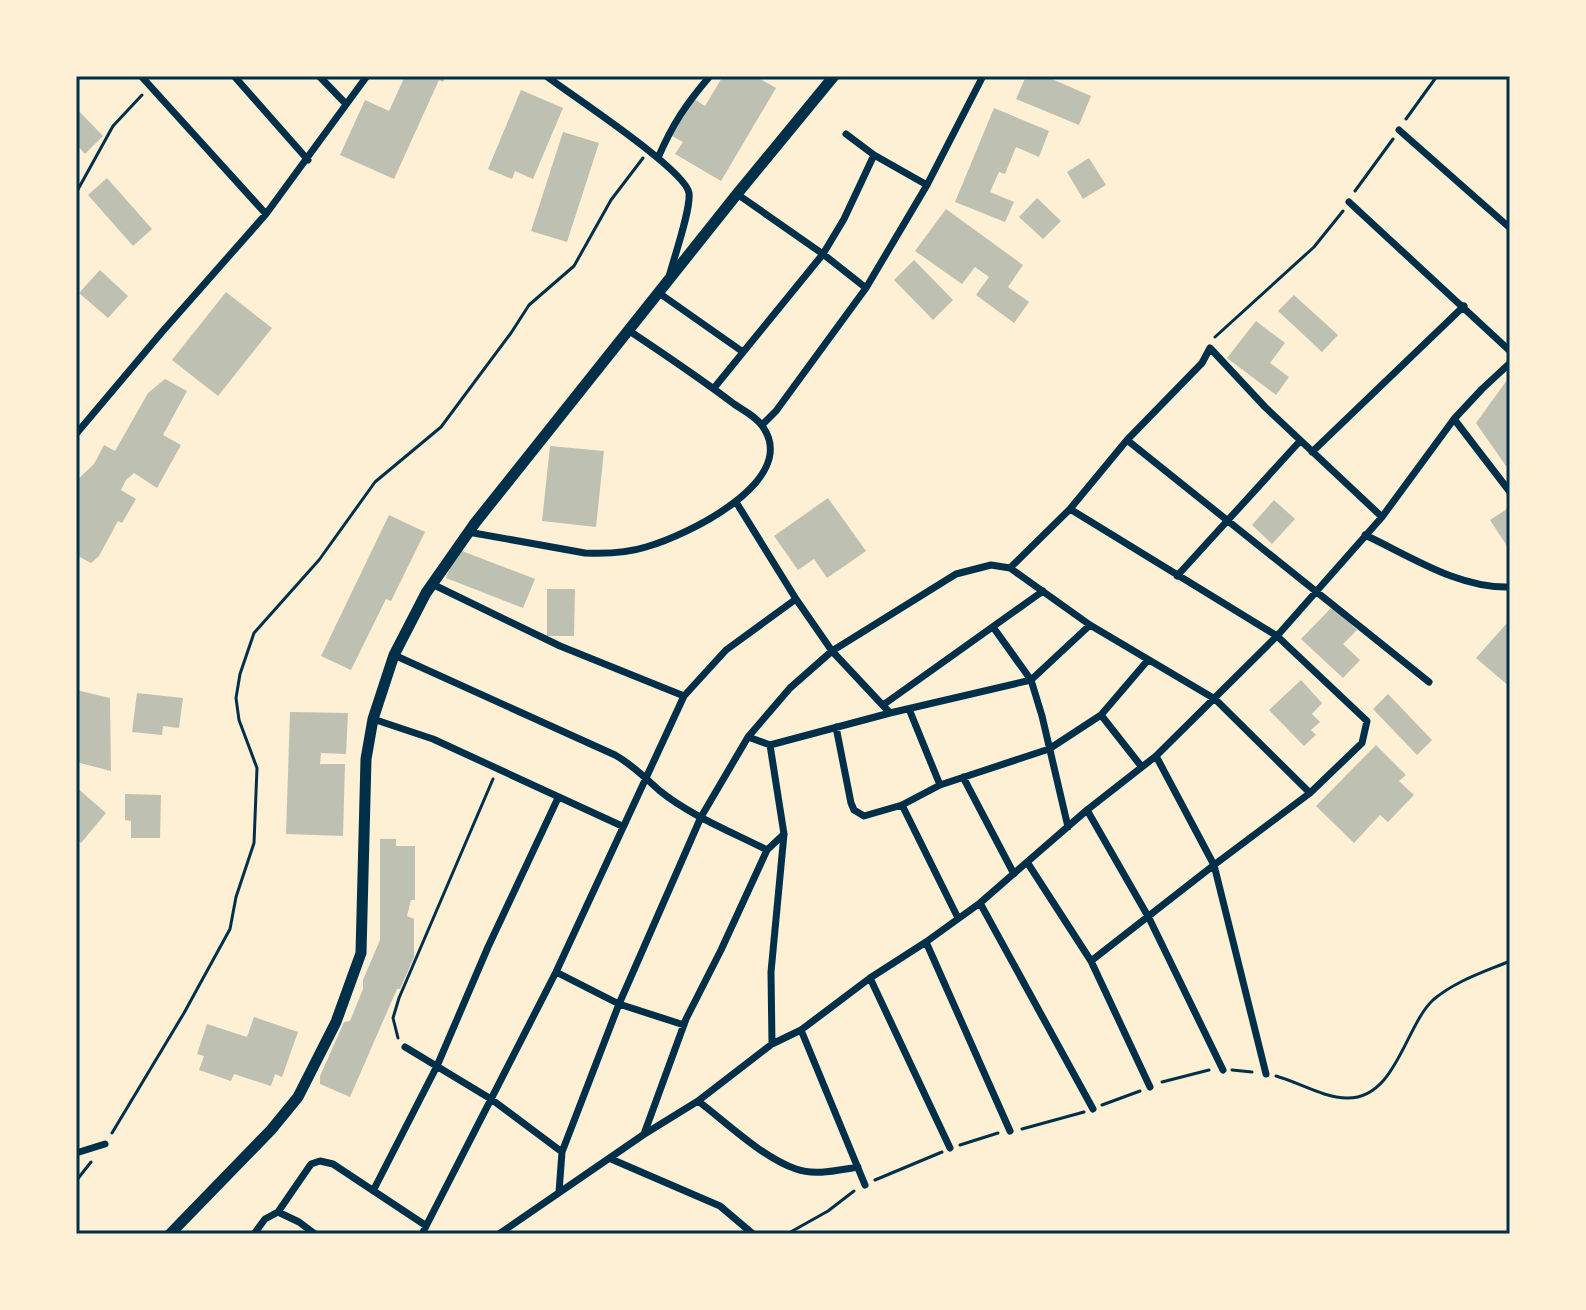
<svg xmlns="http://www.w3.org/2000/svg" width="1586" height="1310" font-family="'DejaVu Sans',sans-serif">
  <rect width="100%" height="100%" fill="#fdf0d5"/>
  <path fill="#bec0b2" d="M405,76H446L443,82L439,80L394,179L340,155L365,100L389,111Z
    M723,76L735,78L736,76H755L776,88L721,181L675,154L683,142L672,136L694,99L705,106Z
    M1026,76H1045L1091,96L1079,125L1016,99Z
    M521,90L563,108L533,179L515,171L512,179L488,169Z
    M76,108L103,136L85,154L76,144Z
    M994,108L1049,131L1039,157L1016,147L1005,174L999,172L990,192L1014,202L1005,222L955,202Z
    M563,132L599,143L567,242L531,231Z
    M1089,158L1106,185L1083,199L1067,172Z
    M107,178L152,229L133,246L88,195Z
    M1037,198L1061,221L1043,239L1019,217Z
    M946,209L1023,265L1008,287L1029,302L1014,323L976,295L989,277L975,267L962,284L915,251Z
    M914,260L953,300L933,320L894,280Z
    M100,270L128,296L108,318L79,293Z
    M226,292L272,328L218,396L172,360Z
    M1294,295L1338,335L1322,352L1278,311Z
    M1256,321L1285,343L1270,363L1289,377L1276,395L1227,358Z
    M1510,376V463L1506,466L1476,423Z
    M165,379L187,391L163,435L181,445L157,488L134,473L126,480L121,490L136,499L122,523L118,521L99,556L91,563L76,555V481L94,464L104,445L115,451L148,393Z
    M550,446L604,451L596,527L542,521Z
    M828,498L866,551L827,578L814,559L798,570L774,536Z
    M1274,500L1295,519L1272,544L1252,525Z
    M1510,507V544L1507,546L1490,520Z
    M389,515L425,532L391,601L386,599L351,670L321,656Z
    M457,549L535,579L523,608L446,578Z
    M547,589H575L574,636H547Z
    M1332,607L1357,630L1343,644L1360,660L1343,678L1301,639Z
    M1507,623L1510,625V687L1476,658Z
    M1301,680L1322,703L1312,714L1320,722L1311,730L1316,735L1304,746L1269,710Z
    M76,690L110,698L111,771L76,762Z
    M137,693L183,698L179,728L163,726L162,735L132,732Z
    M1388,694L1432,740L1417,755L1373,709Z
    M290,712L348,713L346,754L321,753L320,764H345L343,836L286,834Z
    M1376,745L1406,775L1399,781L1414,795L1388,822L1380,815L1354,843L1316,806Z
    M76,787L106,813L81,843L76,839Z
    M125,794L161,795L160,838H131V821L125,820Z
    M380,839H396V846H415V900H411L407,916L414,919V957L400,989H397L350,1097L320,1084V1076L344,1022L350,1021L363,989V980L380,940Z
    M254,1017L298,1032L282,1077L275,1074L271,1086L234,1074L231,1081L199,1070L204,1056L197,1054L207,1024L247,1037Z"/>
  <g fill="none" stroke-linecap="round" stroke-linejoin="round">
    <path stroke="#003049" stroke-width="3" d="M1406,119L1437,76
      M1355,191L1393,139
      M76,193L113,126L142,95
      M1215,337L1314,247L1343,211
      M398,1038L393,1018L399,998L493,779
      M1232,1070L1252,1072
      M1276,1076C1298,1082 1324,1098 1347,1098C1396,1099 1405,1026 1433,1000C1455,981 1484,972 1510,961
      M1162,1082L1209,1070
      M1102,1105L1140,1091
      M1022,1129L1084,1112
      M112,1133L184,1013L230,929L236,897L254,843L257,768L239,720L236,698L240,674L254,633L319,560L375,482L441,427L511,333L529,305L574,266L611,200L643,158
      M960,1145L998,1133
      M875,1180L942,1152
      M76,1181L91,1162
      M787,1234L828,1211L854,1191"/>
    <path stroke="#003049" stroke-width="7" d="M141,76L266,214
      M234,76L308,160
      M319,76L346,104
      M546,76C570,94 686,170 689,193C691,210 674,257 669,277
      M1399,130L1510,228
      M846,134L874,155L927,185
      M658,158C672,125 686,104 710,76
      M737,194L823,254L866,288
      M1349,202L1510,351
      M659,293L743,352
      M714,388L823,254L844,219L874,155
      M1454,419L1510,492
      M762,425L776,411L866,288L927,185L983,76
      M76,434L162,332L266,214L367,76
      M1127,440L1429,682
      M1312,452L1464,306
      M736,502L796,599L832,651L890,713
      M1070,509L1277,636L1367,721L1362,743L1310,793L1214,865L1156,756
      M468,532L585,553C606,554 627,553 646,547C686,536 800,481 763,427C757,417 743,410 734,404C700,378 664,354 628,330
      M1365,535C1410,556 1459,589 1510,587
      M1010,568L1070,509L1127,440L1202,363L1210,348L1265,407L1382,517
      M1177,576L1300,441
      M432,584L560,646L684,696
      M993,627L1031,680L1042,716L1068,827
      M394,655L615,755C633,765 645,778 660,791C691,816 732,832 767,850
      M883,705L1043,591
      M909,709L940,785
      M1101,715L1141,766
      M373,719L433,739L622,826
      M836,727L851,803L854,810L864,816L902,805L940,785L1049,749L1101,715L1148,660
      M748,737L770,745L890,713L1031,680L1090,625
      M770,745L784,834L771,972L772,1044
      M963,777L1014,874
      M902,805L958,918
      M1087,810L1149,918L1223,1070
      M1027,862L1091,961L1150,1087
      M980,903L1093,1109
      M926,942L1010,1131
      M1091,961L1214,865L1266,1074
      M556,972L619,1004L684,1025
      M870,978L950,1148
      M801,1030L865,1185
      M405,1047L491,1099L562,1152
      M698,1101C726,1122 763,1158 796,1169C815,1176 838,1170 858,1167
      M644,1134L686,1019L721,950L767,850L784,834
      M76,1153L105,1144
      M611,1159L720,1206L753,1234
      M373,1191L437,1066L488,947L558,798
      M559,1192L562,1152L619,1004L701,817L748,737L790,688L832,651L956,574L991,565L1010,568L1090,625L1215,699L1310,793
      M278,1212L311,1164L320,1161L333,1164L425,1225
      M254,1234L265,1219L278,1212L299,1222L315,1234
      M422,1234L556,972L684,696L726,650L796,599
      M499,1234L643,1135L698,1101L772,1044L801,1030L870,978L926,942L980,903L1087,810L1156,756L1277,636L1382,517L1454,419L1482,389L1510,363"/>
    <path stroke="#003049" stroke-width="11" d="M170,1234L271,1130L298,1097L336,1022L361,953L366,759L373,719L394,655L426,593L475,523L737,194L834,76"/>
  </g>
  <rect width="1586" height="1310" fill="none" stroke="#fdf0d5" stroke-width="156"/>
  <rect x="78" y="78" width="1430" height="1154" fill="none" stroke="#003049" stroke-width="3"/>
</svg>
